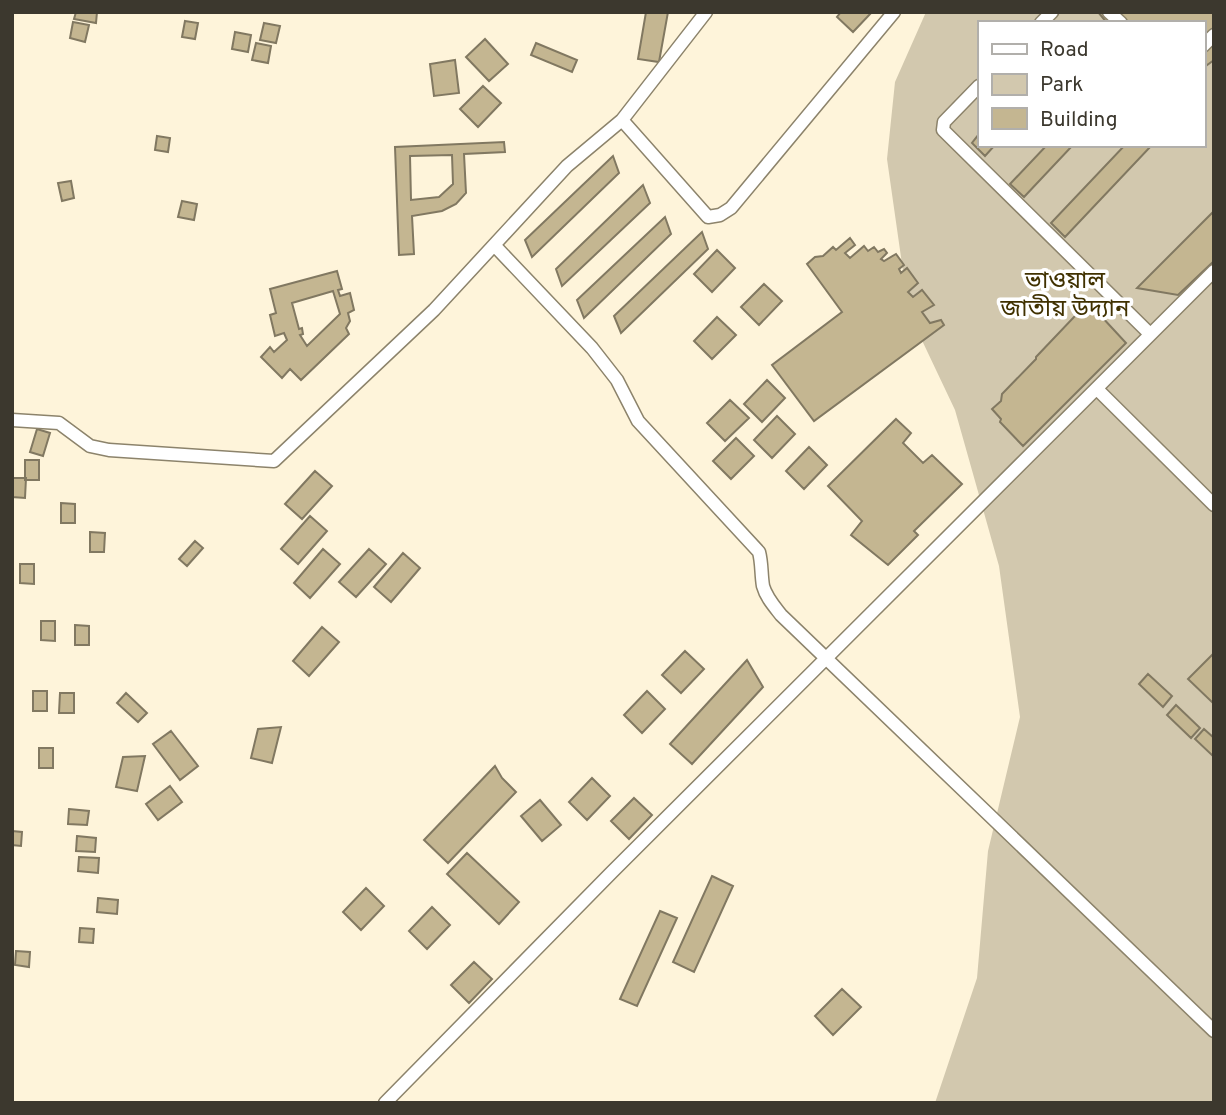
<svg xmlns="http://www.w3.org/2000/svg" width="1226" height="1115" font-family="Overpass,'Noto Sans Bengali',sans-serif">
  <rect width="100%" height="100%" fill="#fef4da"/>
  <path fill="#d2c8ae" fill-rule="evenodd" d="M926,12H1214V1103H935L977,978L988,851L1020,717L999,566L955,410L909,313L887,159L895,82ZM979,23H1203V145H979Z"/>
  <path fill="#c4b691" stroke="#817861" stroke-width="2" fill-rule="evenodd" d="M76,12H97L96,23L74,19Z
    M646,12H668L659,62L638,59Z
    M841,12H872L853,32L837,17Z
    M1098,12H1214V60L1203,68V23H1107Z
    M185,21L198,23L195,39L182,37Z
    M73,22L89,25L85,42L70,38Z
    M264,23L280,26L276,43L260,40Z
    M235,32L251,35L248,52L232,49Z
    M485,39L508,64L489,81L466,57Z
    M256,43L271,46L268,63L252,60Z
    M536,43L577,60L572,72L531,55Z
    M455,60L459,93L434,96L430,64Z
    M483,86L501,103L478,127L460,109Z
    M979,134V145H995L985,156L972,143Z
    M157,136L170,138L168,152L155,150Z
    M504,142L505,152L464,154L466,193L456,204L442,211L412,216L414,254L399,255L395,147ZM452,155L453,184L439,197L411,200L410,156Z
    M1047,145H1073L1024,197L1010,184Z
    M1125,145H1152L1065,237L1051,223Z
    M613,156L619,173L532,257L525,240Z
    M71,181L74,198L62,201L58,183Z
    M643,185L650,203L562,286L556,269Z
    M182,201L197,204L194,220L178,217Z
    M1214,211V261L1178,295L1137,288Z
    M665,217L671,234L584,318L577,300Z
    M702,232L708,249L621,333L614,316Z
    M850,238L855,245L845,253L850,258L864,246L868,251L874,247L878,252L884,249L887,253L881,259L884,261L896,254L904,265L899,269L901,273L907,268L918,283L908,292L913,297L922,290L934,305L922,312L930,323L941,320L944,325L814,421L772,365L842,312L807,264L815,257L823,256L833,247L836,250Z
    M717,250L735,268L712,292L694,274Z
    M337,271L342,289L338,290L340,296L350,293L354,310L348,313L350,321L346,328L349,334L301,380L290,369L282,378L261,357L270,347L274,352L287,340L284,333L275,336L270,315L276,313L270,289ZM333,291L340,314L307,346L300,335L303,334L302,328L299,329L292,303Z
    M764,284L782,301L759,325L741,307Z
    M1087,307L1099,318L1101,316L1126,343L1023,446L1000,422L1001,419L992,409L1001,401L1002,394L1036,359V357L1074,317Z
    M717,317L736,335L712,359L694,341Z
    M767,380L785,398L762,422L744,404Z
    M730,400L749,418L725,441L707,423Z
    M777,416L795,434L772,458L754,440Z
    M896,419L911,433L903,443L923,463L932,455L962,484L914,531L918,535L888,565L851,535L862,521L828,486Z
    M37,429L50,433L43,456L30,452Z
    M736,438L754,456L731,479L713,461Z
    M809,447L827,465L804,489L786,471Z
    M25,460H39V480H25Z
    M315,471L332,486L302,519L285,504Z
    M12,478H26L25,498L12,497Z
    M61,503L75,504V523H61Z
    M310,516L327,531L298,564L281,549Z
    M90,532L105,533L104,552H90Z
    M195,541L203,548L187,566L179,559Z
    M323,549L340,564L310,598L294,583Z
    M369,549L386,564L356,597L339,582Z
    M403,553L420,568L391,602L374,587Z
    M20,564H34V584L20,583Z
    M41,621H55V641L41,640Z
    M75,625L89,626V645H75Z
    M322,627L339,642L309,676L293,661Z
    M685,651L704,669L681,693L662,675Z
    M1214,653V704L1188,679Z
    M747,660L763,687L692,764L670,744Z
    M1148,674L1172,696L1163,707L1139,684Z
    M33,691H47V711H33Z
    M647,691L665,709L642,733L624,715Z
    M60,693H74V713H59Z
    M126,693L147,713L138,722L117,703Z
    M1176,705L1200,728L1191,738L1167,715Z
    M281,727L272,763L251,758L258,729Z
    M1204,729L1214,738V757L1195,739Z
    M171,731L198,766L180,780L153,744Z
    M39,748H53V768H39Z
    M145,756L137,791L116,787L123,757Z
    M495,766L502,778L516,792L448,863L424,840Z
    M592,778L610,796L587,820L569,802Z
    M170,786L182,802L158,820L146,804Z
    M634,798L652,815L629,839L611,821Z
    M540,800L561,825L542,841L521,816Z
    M69,809L89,811L87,825L68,824Z
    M12,831L22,832L21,846L12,845Z
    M77,836L96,838L95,852L76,851Z
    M467,853L519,902L499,924L447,874Z
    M79,857L99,858L98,873L78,871Z
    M712,876L733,886L694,972L673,962Z
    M366,888L384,906L361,930L343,912Z
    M98,898L118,900L117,914L97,912Z
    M432,907L450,925L427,949L409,931Z
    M660,911L677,918L637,1006L620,999Z
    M80,928L94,929L93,943L79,942Z
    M16,951L30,952L29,967L15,965Z
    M474,962L492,979L469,1003L451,985Z
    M842,989L861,1007L833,1035L815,1016Z"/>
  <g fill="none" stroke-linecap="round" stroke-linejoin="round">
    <g stroke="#8c836b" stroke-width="15">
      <path id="minor" d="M1109,12L1121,23
        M1041,23L1052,12
        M1203,46L1214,35
        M979,86L944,122L943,130L1150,334
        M622,120L708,217L720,215L731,208L894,12
        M494,245L592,348L617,380L638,421L759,552C762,563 761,574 763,586C766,597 774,606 781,615L1214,1031
        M1097,389L1214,505
        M12,420L59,423L90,446L109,450L274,461L434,310L567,166L622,120L706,12
        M385,1103L611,873L1214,271"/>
    </g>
    <use href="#minor" stroke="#fff" stroke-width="12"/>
  </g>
  <g text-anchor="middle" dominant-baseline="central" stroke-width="7" stroke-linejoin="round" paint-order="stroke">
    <g font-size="24" fill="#403100" stroke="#fff">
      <text x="1065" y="282">ভাওয়াল<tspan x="1065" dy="28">জাতীয় উদ্যান</tspan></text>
    </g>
  </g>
  <rect width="1226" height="1115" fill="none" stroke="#3c382e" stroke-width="28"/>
  <rect x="978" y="21" width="228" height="126" fill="#ffffff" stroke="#b1afab" stroke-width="2"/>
  <rect x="992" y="44" width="35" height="10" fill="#ffffff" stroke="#b1afab" stroke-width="2"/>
  <text x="1040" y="56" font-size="21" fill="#3c382e">Road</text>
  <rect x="992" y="74" width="35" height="21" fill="#d2c8ae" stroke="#b1afab" stroke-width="2"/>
  <text x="1040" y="91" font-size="21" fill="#3c382e">Park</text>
  <rect x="992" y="108" width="35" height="21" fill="#c4b691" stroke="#b1afab" stroke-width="2"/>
  <text x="1040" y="126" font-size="21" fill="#3c382e">Building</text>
</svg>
